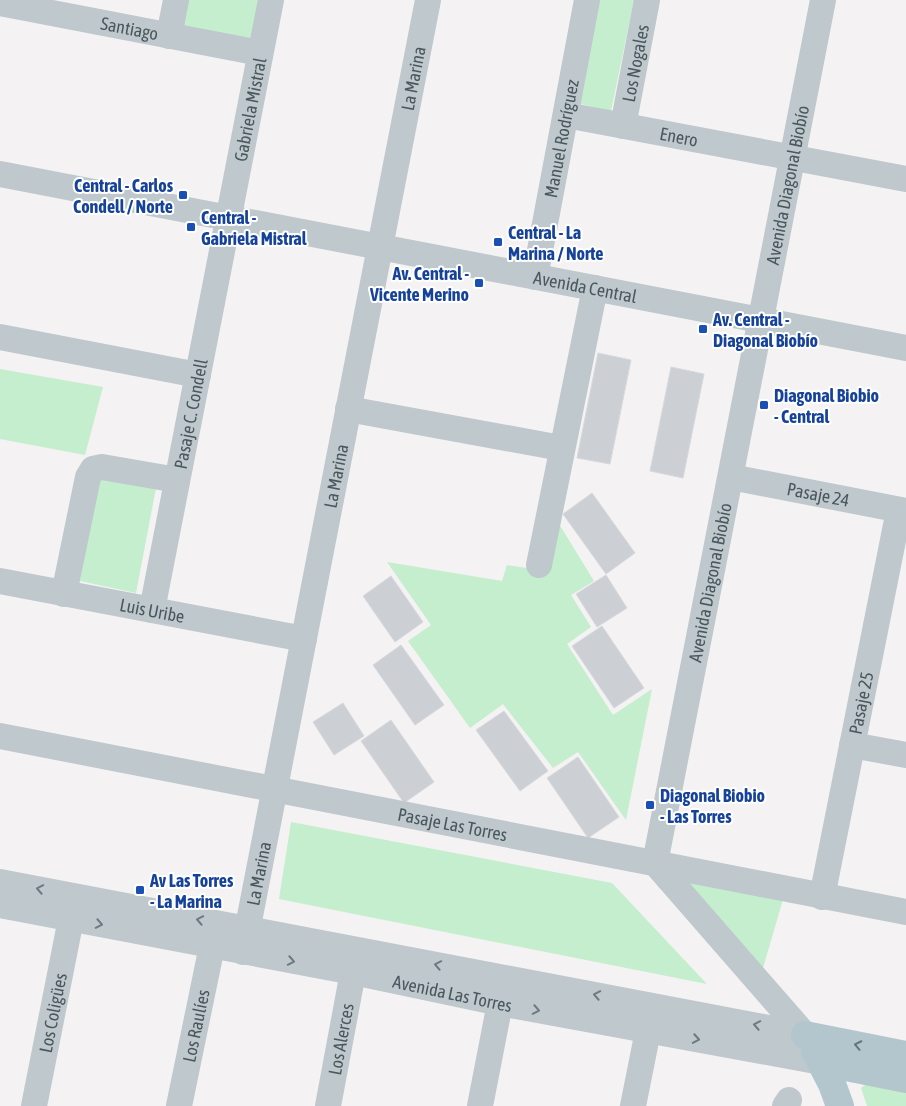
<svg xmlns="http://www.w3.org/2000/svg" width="906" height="1106" font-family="'Asap Condensed',sans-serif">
  <rect width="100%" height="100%" fill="#f4f2f2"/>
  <path fill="#c4eecd" d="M188,0H259L252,41L182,27Z
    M595,0H634L611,111L577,103Z
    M0,369L103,387L85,455L0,439Z
    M99,476L156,488L136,593L80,581Z
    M559,524L594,581L571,595L591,627L567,644L613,715L652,689L626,820L578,752L553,768L503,704L470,728L408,641L431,625L387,562L502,581L507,565L547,571Z
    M291,822L612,883L707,984L279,899Z
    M683,878L784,896L763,968Z
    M869,1082L906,1091V1106H867L861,1088Z"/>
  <path fill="#ccd0d4" stroke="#d6d9dd" d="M598,353L631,360L610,464L577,458Z
    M671,367L704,374L683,478L650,471Z
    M592,493L635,553L606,574L563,514Z
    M606,575L627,608L597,627L576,594Z
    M391,576L423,622L395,642L363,596Z
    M602,626L644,688L614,708L572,646Z
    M401,645L444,705L415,725L373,665Z
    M343,703L364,736L334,755L313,722Z
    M504,711L548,771L520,791L476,730Z
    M391,720L434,782L404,803L361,741Z
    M578,757L619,817L588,838L547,778Z"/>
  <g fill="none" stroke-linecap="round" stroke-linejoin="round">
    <g stroke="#bec8cd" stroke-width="26">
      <path id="s1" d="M0,3L260,53"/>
      <path d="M169,36L176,0"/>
      <path id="s2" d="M566,115L906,179"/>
      <path id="s3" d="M623,126L647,0"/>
      <path id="s4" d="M0,174L906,348"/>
      <path id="s5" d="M535,277L587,0"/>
      <path d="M0,337L198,375"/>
      <path d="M348,409L561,448"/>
      <path id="s6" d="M731,477L906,511"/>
      <path d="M539,565L595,288"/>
      <path id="s7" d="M0,581L304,639"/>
      <path d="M64,594L88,477L93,469L102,467L177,480"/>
      <path id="s8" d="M152,610L271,0"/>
      <path id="s9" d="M0,736L906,912"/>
      <path d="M852,745L906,755"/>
      <path d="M0,882L805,1035"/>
      <path id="s10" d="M822,897L899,510"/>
      <path id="s11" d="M0,905L353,972L500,1003L821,1062"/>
      <path id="s12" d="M243,952L428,0"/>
      <path id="s13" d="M805,1035L655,863L823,0"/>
      <path id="s14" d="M34,1106L71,919"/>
      <path id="s15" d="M179,1106L212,946"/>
      <path id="s16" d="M328,1106L353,972"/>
      <path d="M480,1106L500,1003"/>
      <path d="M633,1106L648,1031"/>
      <path d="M785,1106L789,1100"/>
    </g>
    <path stroke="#b3c6ce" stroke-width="28" d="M805,1035L906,1055
      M815,1051L832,1084L840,1106
      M821,1062L906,1079"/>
  </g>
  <defs><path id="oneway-chevron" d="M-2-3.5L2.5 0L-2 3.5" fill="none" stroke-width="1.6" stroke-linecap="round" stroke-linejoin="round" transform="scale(1.25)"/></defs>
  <g stroke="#6d7a7f">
    <use href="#oneway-chevron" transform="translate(40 889) rotate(-169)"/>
    <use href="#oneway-chevron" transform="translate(200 920) rotate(-169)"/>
    <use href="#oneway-chevron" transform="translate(99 924) rotate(11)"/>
    <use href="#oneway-chevron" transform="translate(291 961) rotate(11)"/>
    <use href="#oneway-chevron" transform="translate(438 965) rotate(-169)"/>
    <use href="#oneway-chevron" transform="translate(597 995) rotate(-169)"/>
    <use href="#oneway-chevron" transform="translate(536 1010) rotate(11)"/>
    <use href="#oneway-chevron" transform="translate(757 1025) rotate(-169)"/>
    <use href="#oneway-chevron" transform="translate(696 1039) rotate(10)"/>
  </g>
  <use stroke="#64747a" href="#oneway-chevron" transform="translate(858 1045) rotate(-168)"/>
  <g fill="#1a4fb4" stroke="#fff" stroke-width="2">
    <rect x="178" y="190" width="10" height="10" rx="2.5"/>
    <rect x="186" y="222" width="10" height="10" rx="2.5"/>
    <rect x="493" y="237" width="10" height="10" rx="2.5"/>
    <rect x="474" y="278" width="10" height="10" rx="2.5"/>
    <rect x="698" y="324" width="10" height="10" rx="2.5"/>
    <rect x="759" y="400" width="10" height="10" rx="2.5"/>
    <rect x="645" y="800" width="10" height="10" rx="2.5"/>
    <rect x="135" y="885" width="10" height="10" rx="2.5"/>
  </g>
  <g text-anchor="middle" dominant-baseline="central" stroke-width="4" stroke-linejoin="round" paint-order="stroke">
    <g font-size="18" fill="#4a585e" stroke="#fff">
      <text stroke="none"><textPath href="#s1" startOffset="132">Santiago</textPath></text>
      <text stroke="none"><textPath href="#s3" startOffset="64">Los Nogales</textPath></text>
      <text stroke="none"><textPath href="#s12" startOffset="890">La Marina</textPath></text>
      <text stroke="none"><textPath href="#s8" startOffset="510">Gabriela Mistral</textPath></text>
      <text stroke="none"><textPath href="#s2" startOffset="115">Enero</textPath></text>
      <text stroke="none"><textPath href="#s5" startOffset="141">Manuel Rodríguez</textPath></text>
      <text stroke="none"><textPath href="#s13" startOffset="919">Avenida Diagonal Biobío</textPath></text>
      <text stroke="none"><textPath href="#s4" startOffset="596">Avenida Central</textPath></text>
      <text stroke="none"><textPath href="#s8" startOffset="200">Pasaje C. Condell</textPath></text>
      <text stroke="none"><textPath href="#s12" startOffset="485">La Marina</textPath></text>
      <text stroke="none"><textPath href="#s6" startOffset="89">Pasaje 24</textPath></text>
      <text stroke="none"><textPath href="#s13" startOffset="514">Avenida Diagonal Biobío</textPath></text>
      <text stroke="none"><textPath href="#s7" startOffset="155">Luis Uribe</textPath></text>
      <text stroke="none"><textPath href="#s10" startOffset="198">Pasaje 25</textPath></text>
      <text stroke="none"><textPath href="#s9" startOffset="461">Pasaje Las Torres</textPath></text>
      <text stroke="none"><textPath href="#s12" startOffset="80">La Marina</textPath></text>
      <text stroke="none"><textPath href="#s11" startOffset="461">Avenida Las Torres</textPath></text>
      <text stroke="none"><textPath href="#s14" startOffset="95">Los Coligües</textPath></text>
      <text stroke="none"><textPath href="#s15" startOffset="82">Los Raulíes</textPath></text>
      <text stroke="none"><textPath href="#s16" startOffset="68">Los Alerces</textPath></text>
    </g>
    <g font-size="18" font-weight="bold" fill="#164399" stroke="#fff" text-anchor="start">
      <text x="173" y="185" text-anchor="end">Central - Carlos<tspan x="173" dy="21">Condell / Norte</tspan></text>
      <text x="201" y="217">Central -<tspan x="201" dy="21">Gabriela Mistral</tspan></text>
      <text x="508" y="232">Central - La<tspan x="508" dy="21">Marina / Norte</tspan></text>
      <text x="469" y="273" text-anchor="end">Av. Central -<tspan x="469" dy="21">Vicente Merino</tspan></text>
      <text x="713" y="319">Av. Central -<tspan x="713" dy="21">Diagonal Biobío</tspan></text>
      <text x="774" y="395">Diagonal Biobio<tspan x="774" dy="21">- Central</tspan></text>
      <text x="660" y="795">Diagonal Biobio<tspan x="660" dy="21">- Las Torres</tspan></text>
      <text x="150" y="880">Av Las Torres<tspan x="150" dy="21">- La Marina</tspan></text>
    </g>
  </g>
</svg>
